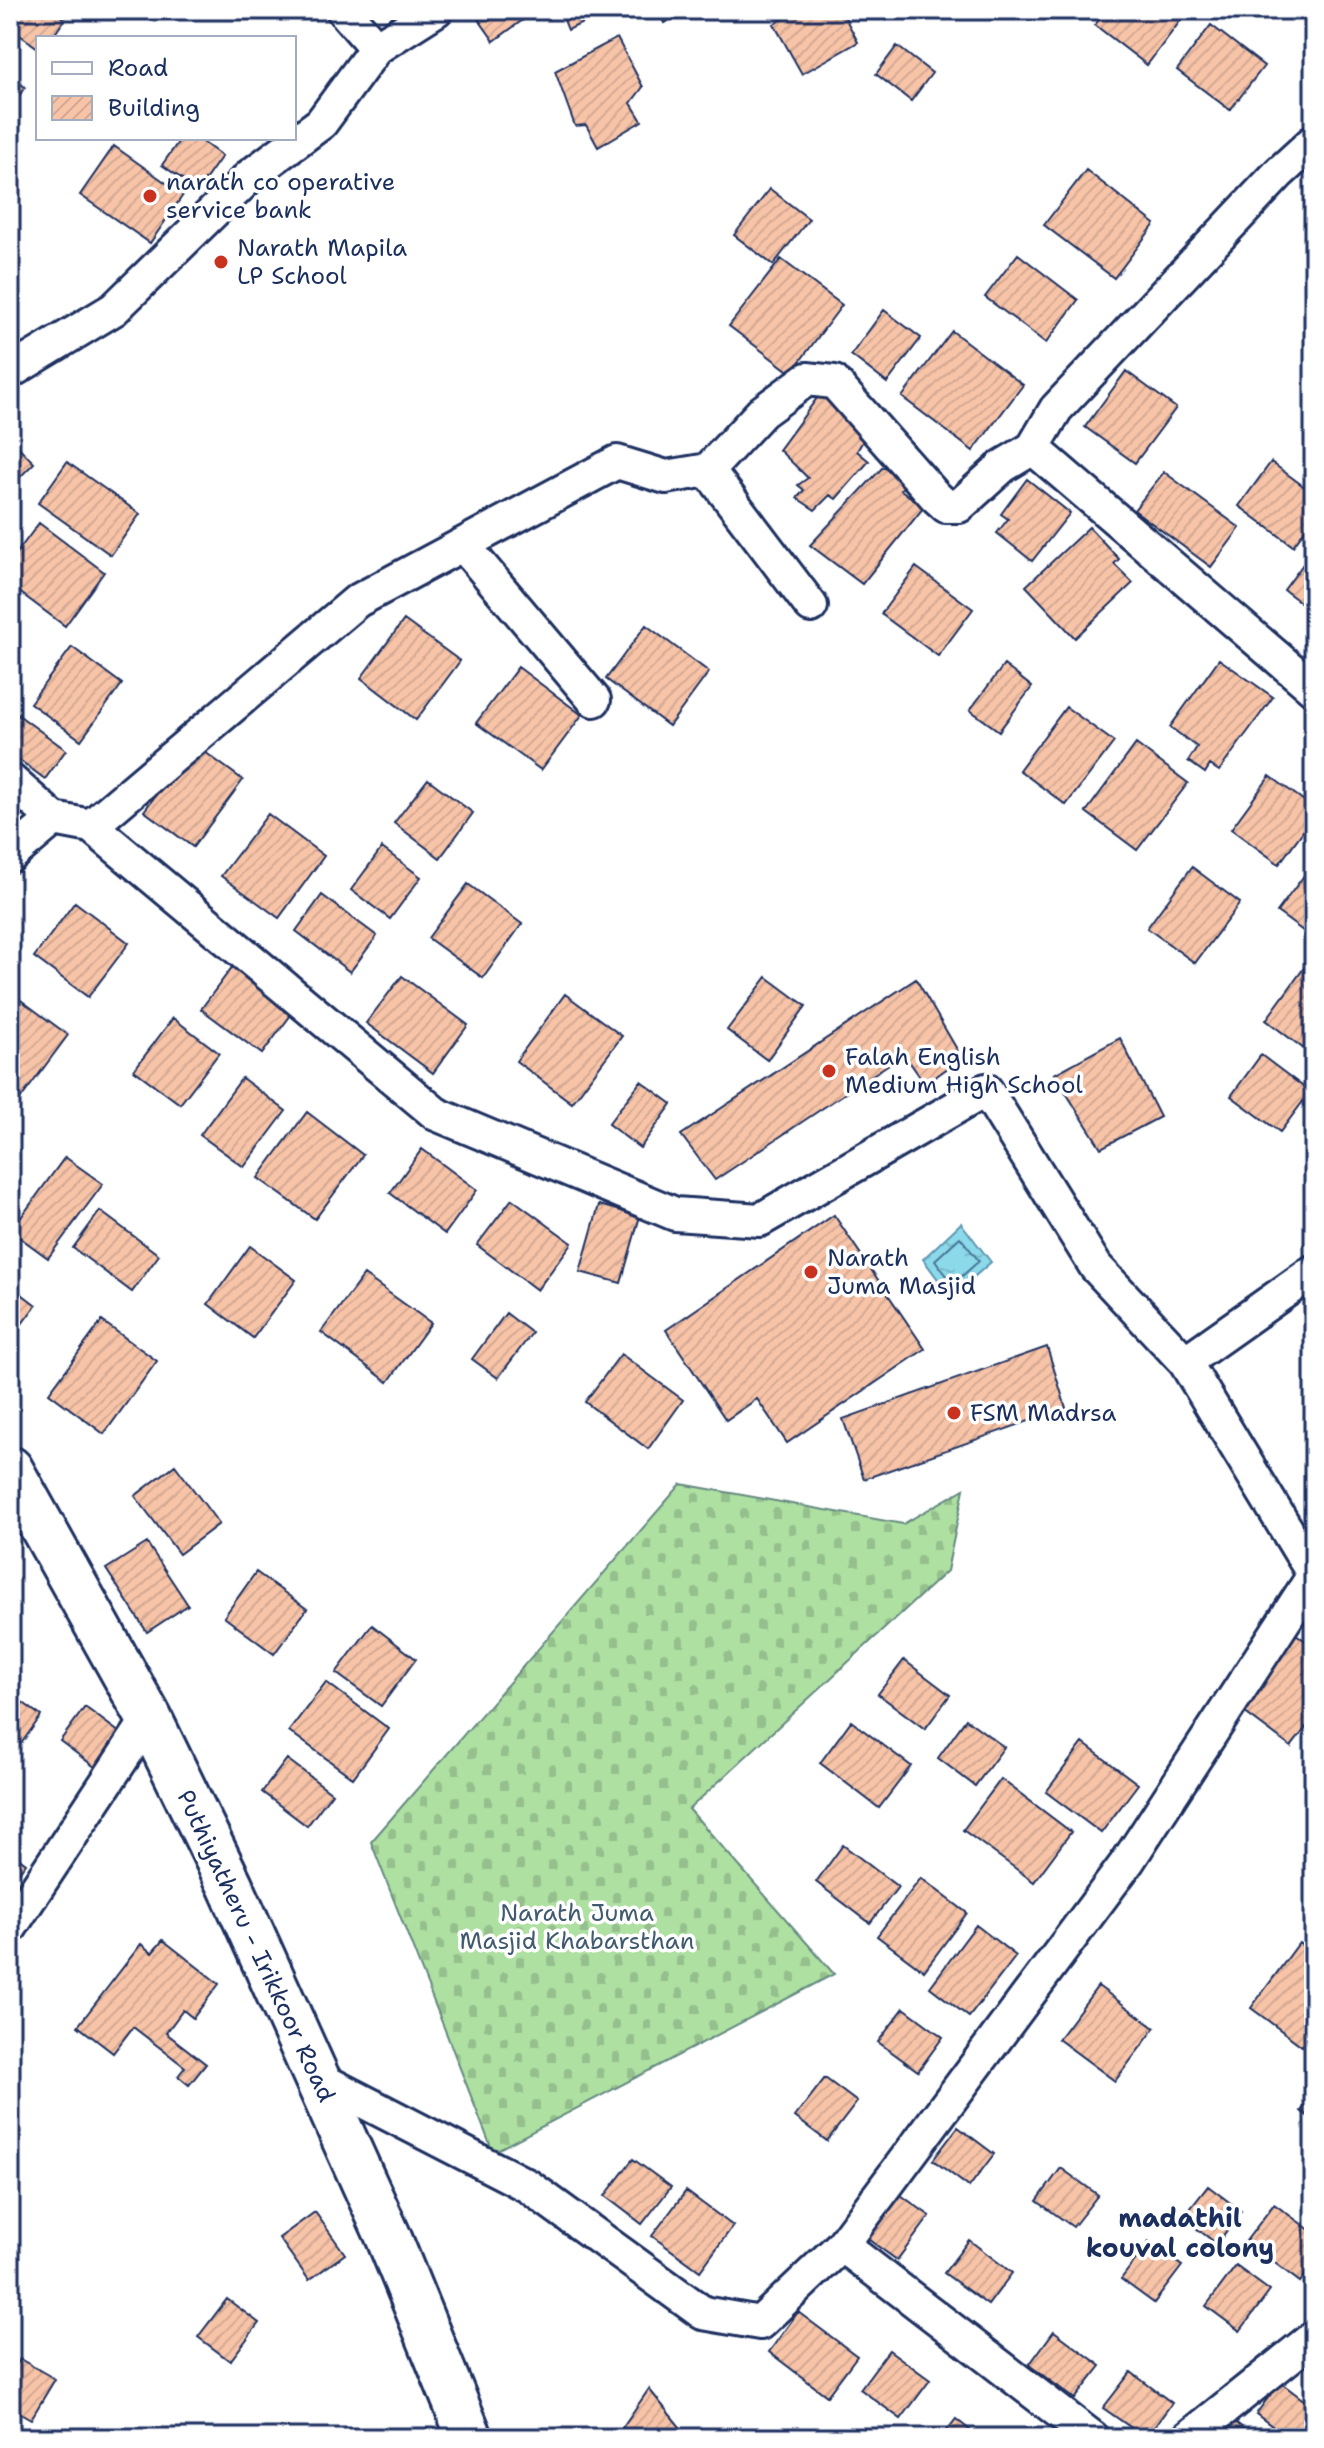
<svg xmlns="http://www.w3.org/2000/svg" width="1324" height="2448" font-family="'Shantell Sans',sans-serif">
  <defs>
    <pattern id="cemetery-stones" width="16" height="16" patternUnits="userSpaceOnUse" patternTransform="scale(2)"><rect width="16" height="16" fill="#aee0a1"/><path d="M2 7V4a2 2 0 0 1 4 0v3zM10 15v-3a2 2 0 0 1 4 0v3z" fill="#95c08d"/></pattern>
    <pattern id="water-ripples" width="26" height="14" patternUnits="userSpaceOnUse" patternTransform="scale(2)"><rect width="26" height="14" fill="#8bd9e9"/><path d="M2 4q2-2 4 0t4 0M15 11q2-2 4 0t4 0" fill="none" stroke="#77bbca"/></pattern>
    <pattern id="building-hatch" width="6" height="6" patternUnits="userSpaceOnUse" patternTransform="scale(2)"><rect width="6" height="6" fill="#f8c4a8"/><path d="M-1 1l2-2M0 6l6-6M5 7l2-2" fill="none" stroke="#d4a993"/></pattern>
  </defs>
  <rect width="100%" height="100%" fill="#fff"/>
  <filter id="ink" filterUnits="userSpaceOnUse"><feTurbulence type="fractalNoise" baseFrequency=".0125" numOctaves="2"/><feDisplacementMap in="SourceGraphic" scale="16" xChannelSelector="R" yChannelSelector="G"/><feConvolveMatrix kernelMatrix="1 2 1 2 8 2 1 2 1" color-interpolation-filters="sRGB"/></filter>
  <g filter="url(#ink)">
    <path fill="url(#cemetery-stones)" stroke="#648880" stroke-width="2" d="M681,1484L903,1524L964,1489L947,1571L689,1809L834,1974L493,2152L371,1842Z"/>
    <path fill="url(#water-ripples)" stroke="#5e95b1" stroke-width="2" d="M961,1223L991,1262L951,1297L923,1259Z"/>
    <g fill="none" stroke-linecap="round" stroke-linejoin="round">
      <path stroke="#487396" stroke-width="2" d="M960,1237L979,1261L953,1284L935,1260Z"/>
    </g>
    <path fill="url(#building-hatch)" stroke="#1b2f5e" stroke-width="2" d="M16,10H52L65,19L52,38H38V48L10,28V18Z
      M472,10H522L527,17L494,41Z
      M560,10H610L568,30Z
      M658,10H687L664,23Z
      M798,10H841L858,42L802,74L774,24Z
      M1106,10H1168L1181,20L1147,65L1095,25Z
      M1211,25L1264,66L1230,110L1177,70Z
      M617,38L643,87L631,103L642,121L598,147L586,125L575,126L555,71Z
      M897,46L932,73L911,101L876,74Z
      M10,77L25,87L10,109Z
      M181,138H197L222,156L198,190L162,165Z
      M114,146L183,195L150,243L80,195Z
      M1086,170L1155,224L1114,278L1044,225Z
      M770,189L809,219L773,265L734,235Z
      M1018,254L1078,300L1046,343L985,297Z
      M781,259L842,305L791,373L729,326Z
      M884,310L921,338L887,383L851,355Z
      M952,331L1023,385L973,451L902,397Z
      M1126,371L1176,408L1135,463L1085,427Z
      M820,394L857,421L852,428L864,439L857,451L869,461L836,499L830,495L815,510L797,498L804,490L798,485L808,478L779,450Z
      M10,438L34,463L10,487Z
      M67,462L140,514L111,555L38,503Z
      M1271,462L1314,494V517L1293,546L1239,506Z
      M883,467L906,481L901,490L924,507L862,584L810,545Z
      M1164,472L1240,528L1211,567L1134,510Z
      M1027,479L1070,513L1032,561L997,533L1008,519L1001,514Z
      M39,523L104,572L65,626L10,585V562Z
      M1089,527L1119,559L1114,564L1133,583L1075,638L1026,586Z
      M1314,549V612L1284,590Z
      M916,567L973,609L938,656L881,614Z
      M404,620L460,661L416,720L361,678Z
      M646,625L709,672L669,726L606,679Z
      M72,647L122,684L81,740L30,703Z
      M1219,659L1273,697L1219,771L1210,765L1205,773L1188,761L1197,747L1170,727Z
      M1004,665L1032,687L999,731L970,710Z
      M518,667L582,715L541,770L476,723Z
      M1066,707L1114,742L1066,805L1019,770Z
      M17,714L66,750L45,779L10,753V723Z
      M194,744L243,780L193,847L144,811Z
      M1136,744L1188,783L1137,850L1086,812Z
      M1270,776L1314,808V816L1279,864L1231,829Z
      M428,779L473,813L440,858L394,823Z
      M268,814L324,856L279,918L221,876Z
      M382,848L421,877L390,919L351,890Z
      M1311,866L1314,868V939L1277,912Z
      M1192,867L1240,903L1195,963L1147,928Z
      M468,884L522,924L483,978L428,938Z
      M322,895L377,936L350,972L296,931Z
      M75,902L129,943L88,997L34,957Z
      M236,962L296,1008L262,1054L201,1009Z
      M1304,968L1314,975V1044L1308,1052L1266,1020Z
      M402,976L468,1025L433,1073L366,1023Z
      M767,977L806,1006L767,1060L727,1030Z
      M916,979L962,1058L925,1084L904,1054L715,1180L681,1135Z
      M10,992L68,1035L19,1101L10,1094Z
      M565,994L622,1036L572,1103L516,1061Z
      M173,1018L219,1053L180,1104L134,1070Z
      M1120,1038L1160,1117L1101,1148L1054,1074Z
      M1261,1055L1310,1092L1280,1132L1231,1096Z
      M242,1078L286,1111L244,1167L200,1135Z
      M641,1081L672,1104L640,1148L608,1124Z
      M307,1112L363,1155L315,1219L258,1178Z
      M422,1149L477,1190L445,1234L390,1193Z
      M1314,1149V1173L1303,1164Z
      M65,1157L103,1184L48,1258L11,1231Z
      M512,1199L572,1243L537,1290L477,1245Z
      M599,1205L640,1216L621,1283L580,1272Z
      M100,1211L159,1255L132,1292L73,1248Z
      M834,1215L925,1349L787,1443L757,1399L726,1420L666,1330Z
      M250,1246L296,1280L253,1338L208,1304Z
      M364,1275L431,1323L388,1382L321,1332Z
      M10,1285L36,1305L10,1340Z
      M506,1313L532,1333L498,1378L472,1359Z
      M102,1321L157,1361L104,1434L49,1393Z
      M1047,1347L1066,1408L864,1479L843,1419Z
      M621,1354L683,1400L648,1449L585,1402Z
      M175,1465L219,1524L179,1554L135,1496Z
      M147,1543L188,1605L147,1632L106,1569Z
      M256,1572L307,1609L274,1654L224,1617Z
      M372,1625L416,1659L381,1706L336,1673Z
      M1296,1634L1314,1647V1717L1291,1747L1240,1709Z
      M904,1660L950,1695L925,1729L878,1694Z
      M326,1682L389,1729L353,1778L289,1731Z
      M10,1693L41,1716L10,1759Z
      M85,1707L120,1733L95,1767L60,1741Z
      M966,1719L1004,1747L975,1786L938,1758Z
      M851,1721L911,1766L879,1808L820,1763Z
      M1083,1743L1138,1784L1101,1833L1046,1792Z
      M287,1759L332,1793L307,1826L262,1792Z
      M1001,1779L1071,1832L1034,1882L963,1830Z
      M843,1845L898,1887L870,1923L816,1882Z
      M10,1851L26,1863L10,1884Z
      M921,1878L967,1913L924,1971L877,1936Z
      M976,1925L1016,1956L969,2017L930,1987Z
      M163,1940L219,1984L193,2018L183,2010L166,2033L206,2064L189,2085L178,2076L185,2067L133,2027L113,2053L78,2026L141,1944L152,1953Z
      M1299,1943L1314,1955V2031L1302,2046L1251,2008Z
      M1098,1986L1155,2028L1115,2081L1058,2039Z
      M904,2008L943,2037L918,2071L878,2042Z
      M825,2078L857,2102L827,2141L795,2117Z
      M1314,2095V2121L1301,2111Z
      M958,2127L994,2154L969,2187L933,2160Z
      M633,2159L671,2187L642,2224L605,2196Z
      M1061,2168L1098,2195L1073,2227L1037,2201Z
      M1208,2186L1241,2211L1217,2244L1183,2218Z
      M686,2191L733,2226L700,2271L652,2236Z
      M898,2193L930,2216L897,2260L865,2237Z
      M1274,2204L1314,2233V2263L1300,2282L1246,2241Z
      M315,2212L345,2254L309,2280L279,2238Z
      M969,2240L1012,2273L988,2305L944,2273Z
      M1149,2242L1182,2266L1154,2303L1121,2279Z
      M1236,2266L1270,2291L1240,2331L1206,2306Z
      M227,2299L259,2323L230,2361L198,2337Z
      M798,2312L857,2356L827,2396L769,2352Z
      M1054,2331L1101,2366L1075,2399L1029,2365Z
      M889,2350L930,2380L901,2419L860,2389Z
      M20,2359L55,2379L31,2419L10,2407V2375Z
      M1131,2372L1172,2403L1146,2438L1103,2408Z
      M1280,2382L1314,2408L1313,2438H1288L1256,2414Z
      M649,2389L689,2438H615Z
      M1226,2415L1256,2438H1209Z
      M956,2419L980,2438H941Z"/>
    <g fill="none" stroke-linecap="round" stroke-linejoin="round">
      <g stroke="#1b2f5e" stroke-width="38">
        <path id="street" d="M343,10L376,48
          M10,372L114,309L251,175L321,123L376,48L436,10
          M1033,448L1314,689
          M708,470L811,606
          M464,546L594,700
          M10,780L54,819
          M91,826L436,1114L675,1214L760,1220L986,1090L1096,1267L1185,1362L1314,1575
          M10,856L54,819L91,826L357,601L617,462L666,477L708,470L762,412L807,379L834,382L935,496L946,506H959L1003,466L1033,448L1056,409L1279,173L1314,141
          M1185,1362L1314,1271
          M10,1928L149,1718
          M318,2078L528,2186L703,2313L760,2323L842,2245L1128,1861L1314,1575
          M842,2245L1093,2438
          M1188,2438L1314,2337"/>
      </g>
      <g stroke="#1b2f5e" stroke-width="50">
        <path id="secondary" d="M10,1469L149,1718L230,1885L388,2236L470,2438"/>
      </g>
      <use href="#street" stroke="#fff" stroke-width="32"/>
      <use href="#secondary" stroke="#fff" stroke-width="44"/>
    </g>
  </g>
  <g fill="#c8321e" stroke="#fff" stroke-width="3">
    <circle cx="150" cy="196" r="8"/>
    <circle cx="221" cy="262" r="8"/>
    <circle cx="829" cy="1071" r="8"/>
    <circle cx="811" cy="1272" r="8"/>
    <circle cx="954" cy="1413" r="8"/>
  </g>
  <g text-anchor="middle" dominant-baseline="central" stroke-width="7" stroke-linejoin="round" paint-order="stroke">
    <g font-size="24" fill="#1b2f5e" stroke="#fff" text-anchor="start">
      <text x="166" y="182">narath co operative<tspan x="166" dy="28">service bank</tspan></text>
      <text x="237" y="248">Narath Mapila<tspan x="237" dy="28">LP School</tspan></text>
      <text x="845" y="1057">Falah English<tspan x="845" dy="28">Medium High School</tspan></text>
      <text x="827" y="1258">Narath<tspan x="827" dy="28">Juma Masjid</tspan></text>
      <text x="970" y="1413">FSM Madrsa</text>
    </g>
    <g font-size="24" fill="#405b6f" stroke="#fff">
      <text x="577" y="1913">Narath Juma<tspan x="577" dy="28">Masjid Khabarsthan</tspan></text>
    </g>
    <g font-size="24" fill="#1b2f5e" stroke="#fff">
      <text transform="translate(256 1946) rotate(65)">Puthiyatheru - Irikkoor Road</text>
    </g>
    <g font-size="26" font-weight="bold" fill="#1b2f5e" stroke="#fff">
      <text x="1180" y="2217">madathil<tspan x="1180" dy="30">kouval colony</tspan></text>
    </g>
  </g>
  <rect width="1324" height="2448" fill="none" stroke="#fff" stroke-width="40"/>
  <rect x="20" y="20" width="1284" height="2408" fill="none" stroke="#1b2f5e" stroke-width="3" filter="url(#ink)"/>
  <rect x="36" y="36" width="260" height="104" fill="#ffffff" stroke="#a4acbf" stroke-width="2"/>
  <rect x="52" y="62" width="40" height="12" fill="#ffffff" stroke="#a4acbf" stroke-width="2"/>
  <text x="108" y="76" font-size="24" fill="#1b2f5e">Road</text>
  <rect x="52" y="96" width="40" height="24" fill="url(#building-hatch)" stroke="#a4acbf" stroke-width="2"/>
  <text x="108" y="116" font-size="24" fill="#1b2f5e">Building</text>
</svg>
